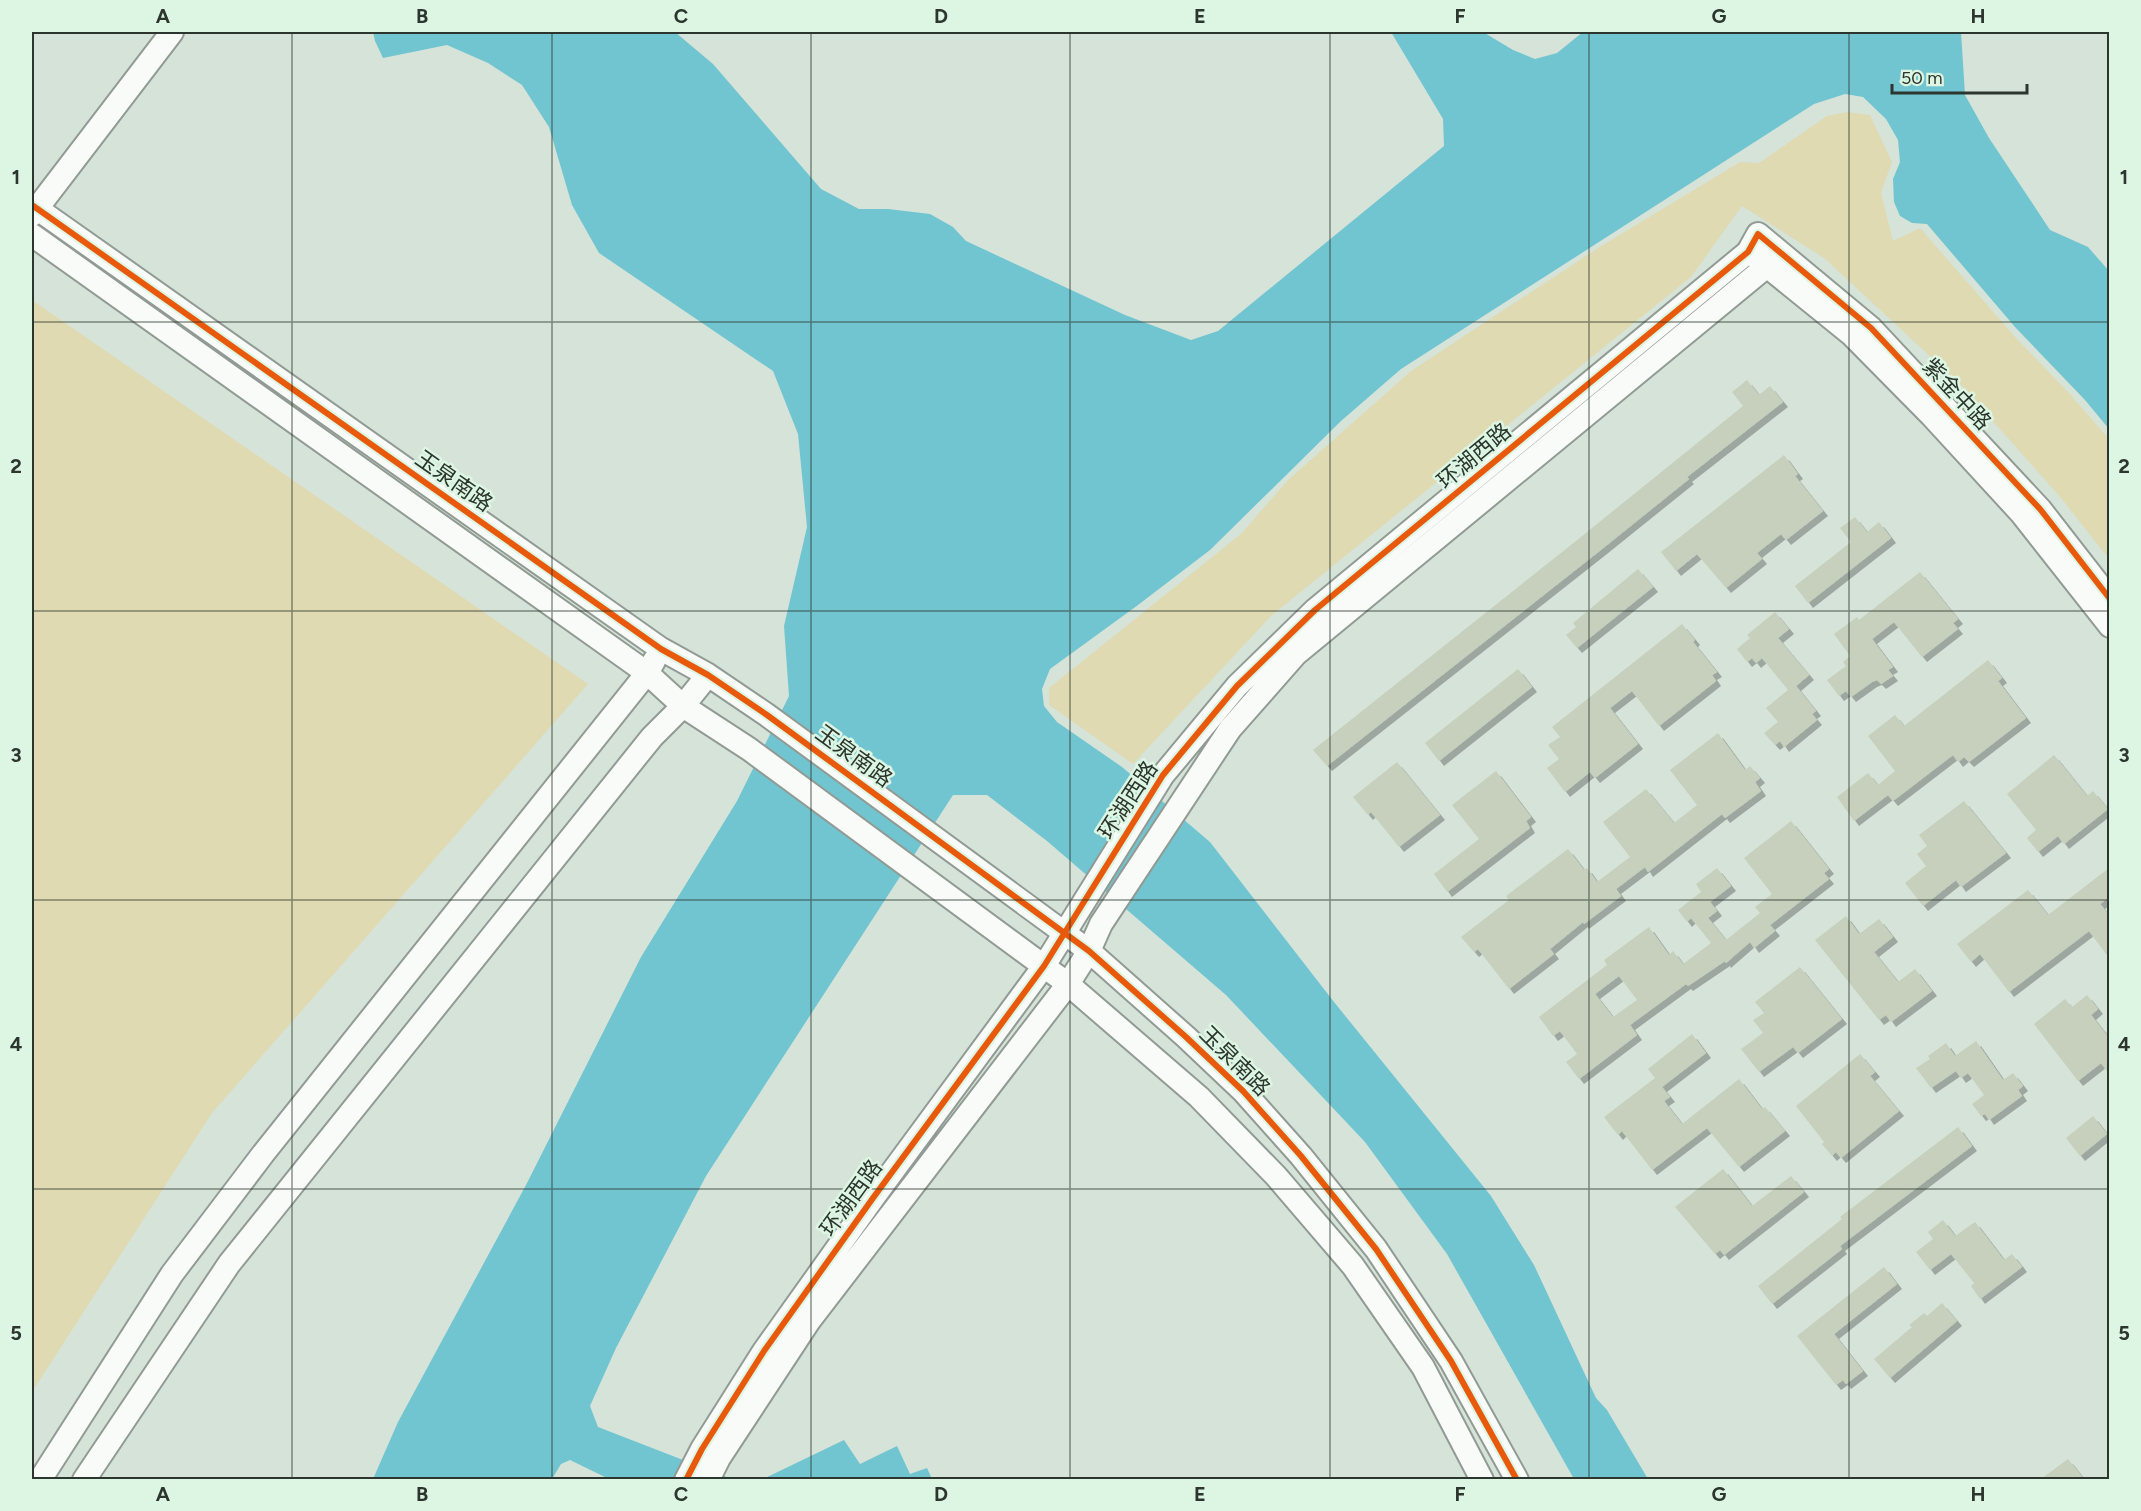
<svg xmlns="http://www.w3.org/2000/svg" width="2141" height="1511" font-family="Figtree,'Noto Sans SC',sans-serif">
  <defs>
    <filter id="shadow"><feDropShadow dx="5" dy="5" stdDeviation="0" flood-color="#0004"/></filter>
  </defs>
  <rect width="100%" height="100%" fill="#d6e3d9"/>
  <path fill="#dfdab2" d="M1847,112L1870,115L1892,162L1881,193L1893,241L1920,228L2016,338L2069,393L2109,439V559L2061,498L1960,384L1824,258L1742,206L1691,277L1272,615L1133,764L1049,705V688L1242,533L1287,481L1411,371L1598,248L1740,162L1759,163L1827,116Z
    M32,300L588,684L212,1113L32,1392Z"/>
  <path fill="#71c5d1" d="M373,32H675L713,64L821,189L859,209H888L930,214L953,227L966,241L1125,315L1191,340L1218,331L1444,146L1443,119L1391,32H1483L1513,50L1535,59L1557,53L1583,32H1961L1965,95L1989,138L2050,230L2088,247L2109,271V429L2085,400L2015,327L1927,224L1912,223L1900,216L1894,202L1893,179L1900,162L1898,140L1886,119L1863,97L1845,94L1814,104L1401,369L1341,421L1210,550L1138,605L1050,669L1042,689L1044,706L1057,722L1122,767L1210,842L1334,1002L1491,1196L1534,1265L1596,1398L1607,1410L1648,1479H1574L1447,1254L1365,1142L1226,995L1047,841L987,795H953L706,1176L616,1348L590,1406L598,1427L732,1479H609L570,1460L561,1464L552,1479H373L398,1422L526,1185L641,957L737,801L789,696L784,626L807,527L798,434L773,371L599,253L572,205L549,127L522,85L488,63L447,45L383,58L375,41Z
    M844,1440L860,1464L897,1446L910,1474L927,1468L932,1479H763Z"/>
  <path fill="#c6d0bc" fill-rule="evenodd" filter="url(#shadow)" d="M1747,380L1759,395L1770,386L1783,402L1687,477L1689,479L1602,549L1327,766L1313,750L1576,541L1743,406L1732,392Z
    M1784,455L1798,474L1795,476L1823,511L1786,540L1781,534L1757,553L1762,559L1726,588L1697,554L1676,571L1661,552Z
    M1855,517L1867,532L1879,522L1891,538L1808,603L1795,586L1851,542L1840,528Z
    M1638,569L1653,587L1577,648L1566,635L1576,627L1573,623Z
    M1920,572L1958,619L1953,623L1958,629L1922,657L1894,622L1872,639L1893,667L1888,670L1893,676L1881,684L1877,680L1872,682L1851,697L1846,691L1839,696L1827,680L1846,666L1843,662L1850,656L1834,634L1857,617L1859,620Z
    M1775,612L1789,629L1778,638L1809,675L1796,686L1816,711L1812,714L1817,720L1784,747L1780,741L1775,745L1764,733L1778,722L1766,708L1788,690L1762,658L1756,663L1752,658L1747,662L1737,649L1750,638L1747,635Z
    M1682,624L1695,640L1693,642L1717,672L1712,675L1716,681L1659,726L1632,691L1610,708L1638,744L1595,778L1590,772L1565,792L1547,768L1559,759L1548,745L1560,737L1552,727Z
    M1988,660L2002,678L1998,681L2026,718L1969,762L1964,757L1958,762L1953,755L1893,801L1888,795L1854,821L1837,797L1868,773L1878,785L1895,771L1868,736L1895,715L1904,726Z
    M1518,669L1532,687L1439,761L1425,743Z
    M1718,733L1745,770L1750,766L1760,778L1755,782L1761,791L1725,818L1722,814L1648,872L1645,867L1616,889L1621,896L1584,924L1583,922L1550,949L1554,954L1509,989L1478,949L1474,952L1461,937L1509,900L1506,896L1568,849L1584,870L1587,868L1597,882L1630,857L1603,822L1646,789L1674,823L1697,805L1670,770Z
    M2054,755L2087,796L2093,791L2108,809L2064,844L2058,836L2038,852L2027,838L2036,830L2007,794Z
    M1397,762L1440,815L1399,847L1371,812L1368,815L1353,797Z
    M1496,771L1531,817L1526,821L1530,828L1447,892L1434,874L1479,839L1452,805Z
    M1964,801L2006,853L1961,887L1956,880L1923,906L1905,883L1926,866L1917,854L1927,846L1919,835Z
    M1791,821L1829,869L1824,873L1829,879L1770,925L1775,931L1754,948L1750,942L1726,963L1725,961L1688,986L1686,984L1630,1025L1637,1035L1579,1079L1566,1062L1577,1054L1560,1031L1553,1036L1539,1017L1607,965L1604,960L1649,927L1669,955L1673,951L1683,964L1711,943L1691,918L1687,922L1678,910L1701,892L1696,884L1717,868L1731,886L1710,902L1717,911L1708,918L1726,940L1760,913L1755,907L1772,894L1744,858ZM1619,976L1637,1000L1613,1017L1595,994Z
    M2109,868V897L2100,904L2109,915V958L2089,931L2009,992L1980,954L1971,962L1957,944L2028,890L2048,915Z
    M1846,916L1859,934L1879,919L1893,937L1874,952L1898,982L1915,969L1932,991L1891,1022L1886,1015L1879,1020L1815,940Z
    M1800,967L1842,1019L1798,1053L1793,1047L1759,1072L1741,1049L1763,1033L1753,1020L1764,1013L1755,1002Z
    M2087,995L2098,1009L2091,1015L2109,1038V1074L2101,1063L2078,1081L2034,1024L2065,999L2072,1007Z
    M1692,1034L1706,1053L1662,1087L1670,1097L1664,1101L1682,1124L1739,1079L1762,1109L1765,1107L1785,1131L1739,1167L1707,1128L1652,1170L1622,1131L1618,1135L1604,1117L1655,1078L1648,1069Z
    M1976,1041L2003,1080L2013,1073L2023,1086L2018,1090L2022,1096L1989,1120L1985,1114L1981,1116L1972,1104L1984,1095L1968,1073L1961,1078L1956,1071L1931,1088L1916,1068L1930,1059L1928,1056L1946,1043L1955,1056Z
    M1860,1054L1875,1072L1870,1076L1899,1111L1841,1158L1836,1152L1832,1156L1822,1144L1824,1142L1796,1106Z
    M2093,1116L2107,1134L2080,1156L2066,1138Z
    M1958,1127L1972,1146L1840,1246L1842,1249L1772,1304L1758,1286L1842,1219L1840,1217Z
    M1723,1169L1752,1206L1791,1176L1804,1192L1724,1255L1720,1250L1715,1254L1675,1207Z
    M1943,1220L1955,1236L1975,1222L2004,1260L2012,1254L2022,1267L1980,1299L1971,1286L1974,1283L1951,1254L1930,1270L1916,1252L1933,1239L1928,1232Z
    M1884,1267L1897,1284L1834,1334L1863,1371L1846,1384L1843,1380L1836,1385L1797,1336Z
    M1942,1303L1957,1321L1890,1378L1874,1359L1912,1327L1909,1325L1924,1313L1927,1316Z
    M2068,1459L2084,1479H2041Z"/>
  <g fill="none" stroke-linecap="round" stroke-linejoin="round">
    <g stroke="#919b93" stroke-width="26">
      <path id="minor" d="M32,205L661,649L708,675L767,715L1089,951L1186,1037L1243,1091L1301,1156L1376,1249L1451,1361L1517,1480
        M32,215L172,32
        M32,235L647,673L683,706L749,749L1068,984L1199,1097L1276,1176L1353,1266L1423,1367L1482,1480
        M1757,258L1852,335L1931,415L2021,513L2110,626
        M40,1480L172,1274L263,1154L647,673L654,661
        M84,1480L229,1264L652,737L683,706L708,675
        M686,1480L702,1449L764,1351L873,1198L1044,966L1163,775L1237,686L1315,610L1748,252L1758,234L1871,328L2040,509L2110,599
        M708,1480L719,1458L809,1321L1068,984L1089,951L1101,924L1230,729L1296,654L1767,266L1777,250"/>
    </g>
    <use href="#minor" stroke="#f9fbf9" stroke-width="22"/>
    <g stroke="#ddf6e3" stroke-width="10">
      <path id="cycleway" d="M32,205L661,649L708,675L767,715L1089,951L1186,1037L1243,1091L1301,1156L1376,1249L1451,1361L1517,1480
        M686,1480L702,1449L764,1351L873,1198L1044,966L1163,775L1237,686L1315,610L1748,252L1758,234L1871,328L2040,509L2110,599"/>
    </g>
    <use href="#cycleway" stroke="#e8590c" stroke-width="6"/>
  </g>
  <path fill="none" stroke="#2c362e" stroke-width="1.5" stroke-opacity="0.55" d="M292,32V1480M552,32V1480M811,32V1480M1070,32V1480M1330,32V1480M1589,32V1480M1849,32V1480M32,322H2110M32,611H2110M32,900H2110M32,1189H2110"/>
  <g text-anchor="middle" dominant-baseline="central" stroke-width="5" stroke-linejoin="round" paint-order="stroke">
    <g font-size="22" fill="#2c362e" stroke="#ddf6e3">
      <text transform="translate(1957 394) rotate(47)">紫金中路</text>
      <text transform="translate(1474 456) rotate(-40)">环湖西路</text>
      <text transform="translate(454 481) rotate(35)">玉泉南路</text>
      <text transform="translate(854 756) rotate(36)">玉泉南路</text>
      <text transform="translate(1128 800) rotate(-57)">环湖西路</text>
      <text transform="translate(1235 1061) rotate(45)">玉泉南路</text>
      <text transform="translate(851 1198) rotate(-54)">环湖西路</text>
    </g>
  </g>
  <rect width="2141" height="1511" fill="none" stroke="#ddf6e3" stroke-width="66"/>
  <path d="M1892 84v9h135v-9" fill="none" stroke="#2c362e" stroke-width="3"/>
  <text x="1901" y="84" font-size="18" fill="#2c362e" stroke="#ddf6e3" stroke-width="4.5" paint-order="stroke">50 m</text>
  <rect x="33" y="33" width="2075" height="1445" fill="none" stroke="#2c362e" stroke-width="2"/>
  <g font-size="20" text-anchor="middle" font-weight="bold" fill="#2c362e">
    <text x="163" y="23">A</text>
    <text x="422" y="23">B</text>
    <text x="681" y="23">C</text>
    <text x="941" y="23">D</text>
    <text x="1200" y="23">E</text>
    <text x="1460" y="23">F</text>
    <text x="1719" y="23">G</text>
    <text x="1978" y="23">H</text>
    <text x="16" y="184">1</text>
    <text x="2124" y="184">1</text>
    <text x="16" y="473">2</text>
    <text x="2124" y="473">2</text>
    <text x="16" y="762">3</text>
    <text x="2124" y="762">3</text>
    <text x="16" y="1051">4</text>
    <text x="2124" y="1051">4</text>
    <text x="16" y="1340">5</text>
    <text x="2124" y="1340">5</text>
    <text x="163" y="1501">A</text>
    <text x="422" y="1501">B</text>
    <text x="681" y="1501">C</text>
    <text x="941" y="1501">D</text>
    <text x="1200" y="1501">E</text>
    <text x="1460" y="1501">F</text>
    <text x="1719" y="1501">G</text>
    <text x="1978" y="1501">H</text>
  </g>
</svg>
